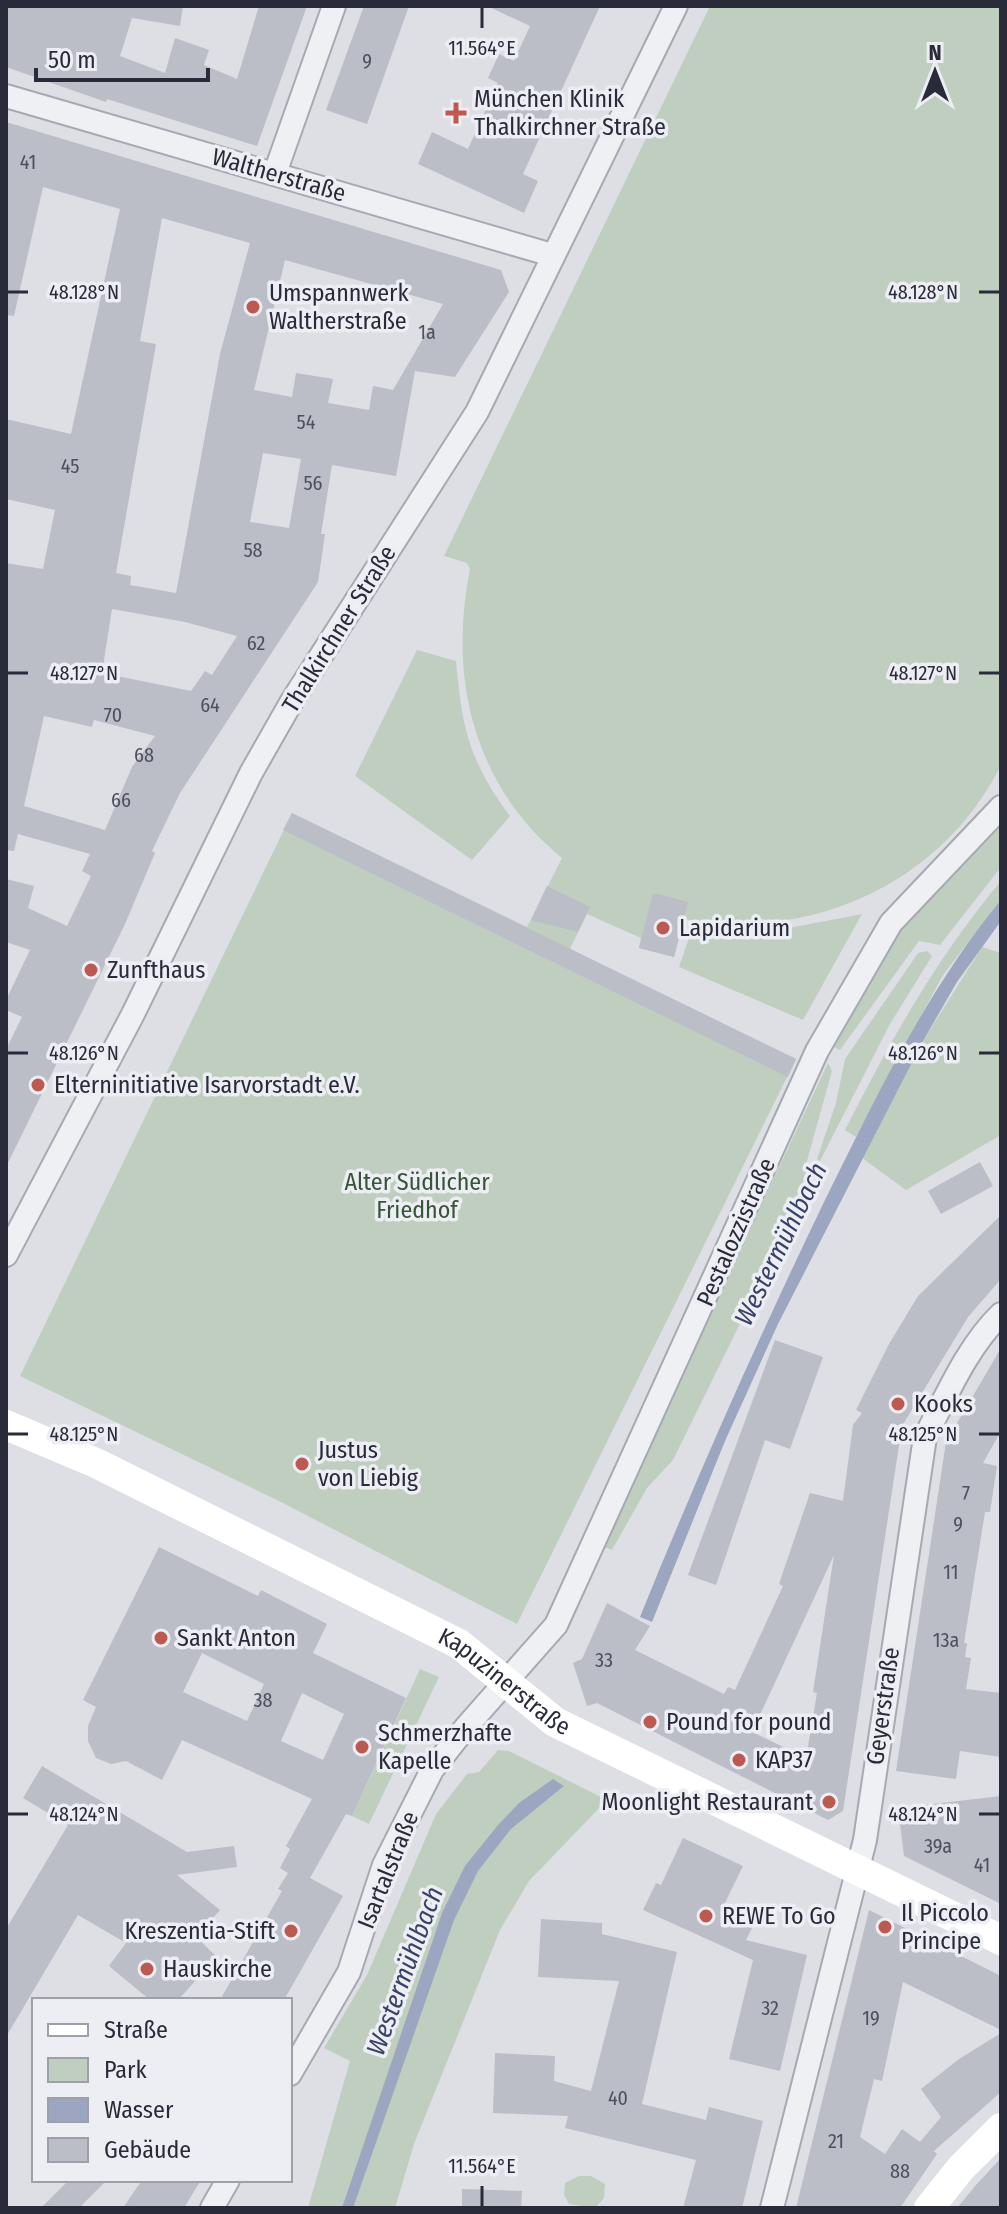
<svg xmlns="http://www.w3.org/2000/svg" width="1007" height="2214" font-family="'Fira Sans Condensed',sans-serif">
  <rect width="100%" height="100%" fill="#dddfe5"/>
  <path fill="#c0cebf" d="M710,6H1001V765C942,883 812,942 684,919L674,957L639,948L641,938L587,914L570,949L796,1059L517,1624L277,1500L20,1376L292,813L527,927L562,858C473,785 448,678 470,569L467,563L444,556Z
    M417,650L456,661C462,728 469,761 510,816L472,860L355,776Z
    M1001,811V867L940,945L919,941L840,1050L834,1047L912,911Z
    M1001,881V900L943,975L856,1137L845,1130C890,1041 937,957 1001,881Z
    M862,914L803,1020L679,967L692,929L753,935Z
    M982,947L1001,953V1135L906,1190L862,1158L923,1041Z
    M927,951L932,956L890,1024L820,1161L817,1159L836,1103L845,1059L918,953Z
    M828,1063L832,1071L805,1168L808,1185L673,1460L647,1488L612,1550L601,1546Z
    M420,1669L439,1677L369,1824L352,1816Z
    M498,1750L509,1751L607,1800L529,1881L500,1930L414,2144L395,2208H308L350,2061L324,2048L367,1975L436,1814L467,1774L479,1772Z
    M579,2176H591L605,2184L604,2198L595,2208L569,2204L564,2195L565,2183Z"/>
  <path fill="#9ca6c1" d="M1001,900V921L957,982L923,1041L778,1324L725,1441L652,1622L640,1617C697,1476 758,1339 824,1202C876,1097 926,991 1001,900Z
    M553,1779L564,1786L511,1829L478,1871L454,1920L353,2208H342L442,1913L465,1866L498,1825L519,1803Z"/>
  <path fill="#bbbdc7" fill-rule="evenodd" d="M6,6H183L180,26L132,18L120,56L165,73L175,38L209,50L204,65L237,79L259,6H307L257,146L107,99L106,102L6,67Z
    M364,6H409L367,124L326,110Z
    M487,6H600L523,174L538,181L524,213L418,164L432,132L468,149L498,83L488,78L499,54L514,61L530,26Z
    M6,122L501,270L509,292L455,377L415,371L396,476L332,465L321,534H325L318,582L180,793L152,851L155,853L125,924L6,1167V1049L22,1017L6,1010V1000L30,950L6,942V879L34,886L28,908L67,926L91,876L82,871L90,854L18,834L14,851L6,850V563L43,569L55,510L6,499V419L71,434L120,209L43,187L14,316L6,315ZM162,218L250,243L220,354L176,593L130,585L131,576L116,573L156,344L140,341ZM285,260L443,304L393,390L373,386L369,410L328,403L333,379L296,373L292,397L254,390ZM263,453L301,459L289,528L250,522ZM112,609L185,622L237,636L212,675L205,671L191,691L102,673ZM44,716L92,727L94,720L155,736L132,767L105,830L24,806Z
    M292,813L796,1059L788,1077L283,830Z
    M547,886L590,907L578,932L531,920Z
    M653,893L688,902L674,957L639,948Z
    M980,1162L993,1186L941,1214L928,1191Z
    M1001,1215V1279L968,1317L902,1426L843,1811L828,1820L597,1703L587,1706L573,1663L582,1659L607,1603L650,1626L635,1650L724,1694L728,1687L735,1690L783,1586L779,1584L810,1493L843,1501L853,1425L862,1413L856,1410L889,1344L918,1296ZM834,1555L813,1692L817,1693L806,1758L752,1732Z
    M775,1340L823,1357L790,1449L765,1440L716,1585L688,1575Z
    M1001,1348V1431L983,1463L997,1466L990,1512H985L964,1643H967L965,1657L971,1658L966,1689L1001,1693V1757L960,1751L956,1779L896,1771L946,1442Z
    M159,1547L258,1596L261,1590L327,1624L313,1653L406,1698L352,1816L346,1814L310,1878L343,1896L284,2000H220L282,1891L278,1889L288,1873L280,1868L290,1849L286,1846L312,1799L182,1740L162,1780L126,1761L111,1764L96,1758L88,1741V1726L96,1707L83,1700ZM202,1653L264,1684L247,1721L183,1692ZM302,1693L344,1714L323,1760L281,1741Z
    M42,1766L187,1852L234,1846L237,1867L177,1875L220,1910L196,1937L217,1957L178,2000H150L109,1966L126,1943L78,1915L6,2037V1929L68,1825L23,1798Z
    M1001,1796V1904L904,1856L898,1808Z
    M683,1838L743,1866L720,1913L752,1928L746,1940L807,1955L780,2071L729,2059L753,1960L643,1910L656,1883L661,1885Z
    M869,1910L1001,1976V2030L903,1982L882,2081L874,2079L860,2137L885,2154L902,2129L920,2142L941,2117L921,2089L959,2059L1001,2033V2092L934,2151L937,2154L900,2208H796Z
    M541,1919L602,1923V1934L677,1952L642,2104L706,2120L709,2107L763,2121L742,2208H683L696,2160L565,2128L568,2116L493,2113L495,2053L555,2056L554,2081L591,2091L619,1981L538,1977Z
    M1001,2158V2208H957L976,2185Z
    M69,2180H107L79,2208H41Z
    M142,2180H201L184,2208H123Z
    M462,2189L522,2191L521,2208H462Z"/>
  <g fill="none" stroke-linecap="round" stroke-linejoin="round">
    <g stroke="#a7a9b2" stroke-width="26">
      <path id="minor" d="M6,96L552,255
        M275,173L334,6
        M6,1255L133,1014L251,773L292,701L477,412L676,6
        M290,2074L349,1972L384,1865L432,1770L466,1727L556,1625L817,1051L891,923L1001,807
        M212,2208L228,2180
        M772,2208L865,1840L925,1437C947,1395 967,1347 1001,1314"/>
    </g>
    <use href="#minor" stroke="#eff0f4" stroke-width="22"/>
    <g stroke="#fff" stroke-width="30">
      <path id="s1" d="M6,1425L98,1464L459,1644L555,1722L1001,1940"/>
      <path d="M929,2208L961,2168L1001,2128"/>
    </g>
  </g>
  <path fill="none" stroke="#292b3a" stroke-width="3" d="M482,8V28M8,292H28M979,292H999M8,673H28M979,673H999M8,1053H28M979,1053H999M8,1434H28M979,1434H999M8,1814H28M979,1814H999M482,2186V2206"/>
  <g fill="#bc5950" stroke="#eceef3" stroke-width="3">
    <path d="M452 101h8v8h8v8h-8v8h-8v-8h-8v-8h8z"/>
    <circle cx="253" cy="307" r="8"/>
    <circle cx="663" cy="928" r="8"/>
    <circle cx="91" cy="970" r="8"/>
    <circle cx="38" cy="1085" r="8"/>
    <circle cx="898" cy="1404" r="8"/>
    <circle cx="302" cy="1464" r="8"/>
    <circle cx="161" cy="1638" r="8"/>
    <circle cx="650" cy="1722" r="8"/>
    <circle cx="362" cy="1747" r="8"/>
    <circle cx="739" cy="1760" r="8"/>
    <circle cx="829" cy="1802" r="8"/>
    <circle cx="706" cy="1916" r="8"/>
    <circle cx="885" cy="1927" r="8"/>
    <circle cx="291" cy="1931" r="8"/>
    <circle cx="147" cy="1969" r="8"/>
  </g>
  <g text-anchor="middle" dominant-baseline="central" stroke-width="7" stroke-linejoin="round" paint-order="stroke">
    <g font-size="20" fill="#4e505d">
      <text x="367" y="61">9</text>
      <text x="28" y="162">41</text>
      <text x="427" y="332">1a</text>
      <text x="306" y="422">54</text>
      <text x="70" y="466">45</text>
      <text x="313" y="483">56</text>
      <text x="253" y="550">58</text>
      <text x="256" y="643">62</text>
      <text x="210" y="705">64</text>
      <text x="113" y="715">70</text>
      <text x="144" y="755">68</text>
      <text x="121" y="800">66</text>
      <text x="966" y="1493">7</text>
      <text x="958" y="1524">9</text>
      <text x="951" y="1572">11</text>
      <text x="946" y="1640">13a</text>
      <text x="604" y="1660">33</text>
      <text x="263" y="1700">38</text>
      <text x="938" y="1846">39a</text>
      <text x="982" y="1865">41</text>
      <text x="770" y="2008">32</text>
      <text x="871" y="2018">19</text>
      <text x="618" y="2098">40</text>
      <text x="836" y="2141">21</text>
      <text x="900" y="2171">88</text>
    </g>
    <g font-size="24" fill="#292b3a" stroke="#eceef3" text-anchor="start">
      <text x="474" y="99">München Klinik<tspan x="474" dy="28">Thalkirchner Straße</tspan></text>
      <text x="269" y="293">Umspannwerk<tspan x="269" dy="28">Waltherstraße</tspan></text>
      <text x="679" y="928">Lapidarium</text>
      <text x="107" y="970">Zunfthaus</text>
      <text x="54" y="1085">Elterninitiative Isarvorstadt e.V.</text>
      <text x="914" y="1404">Kooks</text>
      <text x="318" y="1450">Justus<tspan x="318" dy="28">von Liebig</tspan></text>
      <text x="177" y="1638">Sankt Anton</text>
      <text x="666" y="1722">Pound for pound</text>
      <text x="378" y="1733">Schmerzhafte<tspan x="378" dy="28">Kapelle</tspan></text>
      <text x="755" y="1760">KAP37</text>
      <text x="813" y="1802" text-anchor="end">Moonlight Restaurant</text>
      <text x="901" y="1913">Il Piccolo<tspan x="901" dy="28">Principe</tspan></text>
      <text x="722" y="1916">REWE To Go</text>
      <text x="275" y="1931" text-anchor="end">Kreszentia-Stift</text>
      <text x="163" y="1969">Hauskirche</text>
    </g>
    <g font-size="24" fill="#292b3a" stroke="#eceef3">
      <text transform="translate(279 175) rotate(16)">Waltherstraße</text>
      <text transform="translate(339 629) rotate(-58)">Thalkirchner Straße</text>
      <text transform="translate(736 1232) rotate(-66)">Pestalozzistraße</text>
      <text stroke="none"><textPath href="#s1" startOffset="562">Kapuzinerstraße</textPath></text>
      <text transform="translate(883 1706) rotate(-82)">Geyerstraße</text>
      <text transform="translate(388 1870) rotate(-68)">Isartalstraße</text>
    </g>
    <g font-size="24" fill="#385439" stroke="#eceef3">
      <text x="417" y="1182">Alter Südlicher<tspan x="417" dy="28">Friedhof</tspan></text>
    </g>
    <g font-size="26" font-style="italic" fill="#384268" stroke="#eceef3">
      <text transform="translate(781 1244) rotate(-64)">Westermühlbach</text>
      <text transform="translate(405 1971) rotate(-70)">Westermühlbach</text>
    </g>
  </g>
  <g font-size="20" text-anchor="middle" fill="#292b3a" stroke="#eceef3" stroke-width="7" stroke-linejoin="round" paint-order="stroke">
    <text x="482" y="55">11.564°E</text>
    <text x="84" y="299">48.128°N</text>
    <text x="923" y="299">48.128°N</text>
    <text x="84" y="680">48.127°N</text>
    <text x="923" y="680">48.127°N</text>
    <text x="84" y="1060">48.126°N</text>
    <text x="923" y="1060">48.126°N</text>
    <text x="84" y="1441">48.125°N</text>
    <text x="923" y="1441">48.125°N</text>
    <text x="84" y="1821">48.124°N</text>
    <text x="923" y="1821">48.124°N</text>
    <text x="482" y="2173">11.564°E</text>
  </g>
  <rect width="1007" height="2214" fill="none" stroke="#292b3a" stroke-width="16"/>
  <rect x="32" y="1998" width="260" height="184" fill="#eceef3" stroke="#9ea0a9" stroke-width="2"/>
  <rect x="48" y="2024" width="40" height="12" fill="#ffffff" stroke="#9ea0a9" stroke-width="2"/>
  <text x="104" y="2038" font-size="24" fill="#292b3a">Straße</text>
  <rect x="48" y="2058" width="40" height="24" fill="#c0cebf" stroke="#9ea0a9" stroke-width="2"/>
  <text x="104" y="2078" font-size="24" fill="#292b3a">Park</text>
  <rect x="48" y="2098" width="40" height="24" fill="#9ca6c1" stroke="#9ea0a9" stroke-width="2"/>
  <text x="104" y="2118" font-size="24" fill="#292b3a">Wasser</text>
  <rect x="48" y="2138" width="40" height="24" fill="#bbbdc7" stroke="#9ea0a9" stroke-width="2"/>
  <text x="104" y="2158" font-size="24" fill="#292b3a">Gebäude</text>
  <g transform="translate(935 72)" stroke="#eceef3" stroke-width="6" paint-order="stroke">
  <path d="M0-6L14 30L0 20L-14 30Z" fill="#292b3a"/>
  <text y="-12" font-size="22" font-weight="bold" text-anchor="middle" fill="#292b3a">N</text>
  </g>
  <path d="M36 68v12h172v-12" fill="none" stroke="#292b3a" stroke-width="4"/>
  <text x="48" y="68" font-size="24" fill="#292b3a" stroke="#eceef3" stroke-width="6" paint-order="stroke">50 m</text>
</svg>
